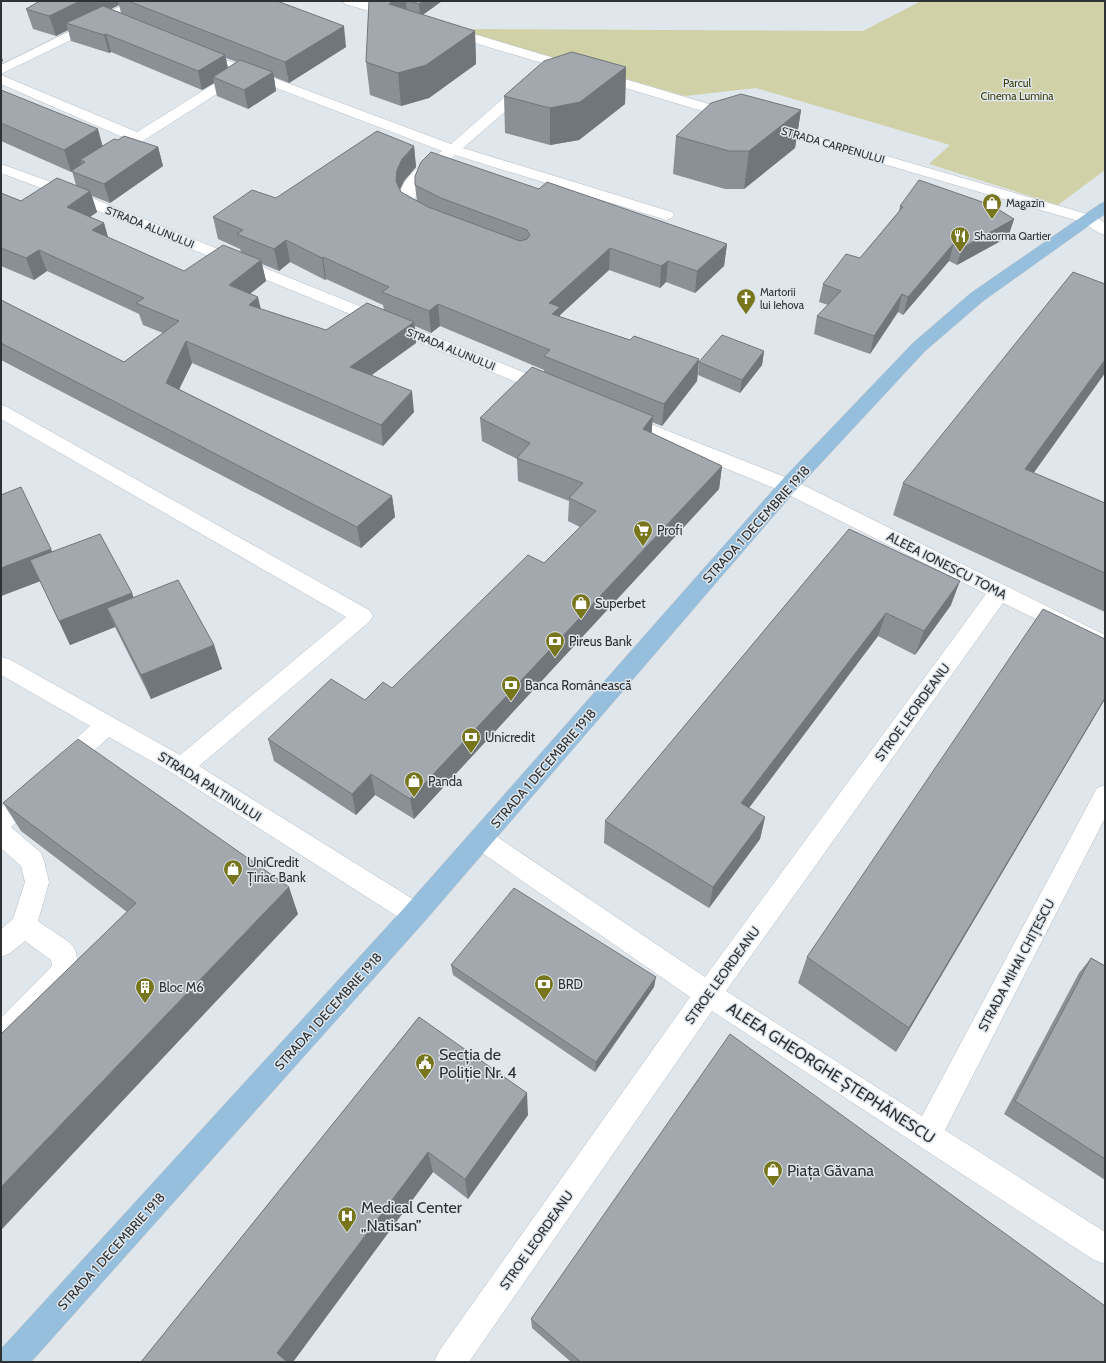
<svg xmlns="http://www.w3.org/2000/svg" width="1106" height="1363" font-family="Cabin,sans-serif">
  <rect width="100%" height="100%" fill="#dfe6ec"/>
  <path fill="#d0d1a6" d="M921,1H1105V170L1058,205L929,164L950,145L756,88L685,96L454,29L863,31Z"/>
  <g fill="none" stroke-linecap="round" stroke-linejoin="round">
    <g stroke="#b7bdc3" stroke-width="1">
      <path id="minor" d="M131,1H147L145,4L1,74V65Z
        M343,1H363L402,12L403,15L402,18L397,19L345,4Z
        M447,26L739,113L741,116L739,119L734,120L729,119L442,33L440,30L442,27Z
        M199,50L451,144L521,83L526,82L531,83L533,86L531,89L463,148L672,212L674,215L672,218L666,220L660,218L455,155C437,169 411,180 416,207L430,214L432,217L430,220C420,223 414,218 406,214C402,211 401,209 400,204C395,179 425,163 442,151L245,76L116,158L111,159L106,158L104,155L106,152L127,139L1,84V75L137,132L233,72L194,57L192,54L194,51Z
        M769,122L1094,216L1105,223V235L1099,233L1082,222L764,129L762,126L764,123Z
        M1,164L62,186L555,385L558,389L555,393L549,395L543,393L52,192L1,173Z
        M1,405L7,407L369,610L373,616L369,622L199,766L424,906L428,914L424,922L415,925L406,922L174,774L109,737L72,771L64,774L56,771L52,764L56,757L90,726L1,675V657L9,659L180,755L346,617L1,419Z
        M625,414L795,481L1105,635V653L1003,603L726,991L922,1116L1097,788L1105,785V818L945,1130L1105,1232V1264L1094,1260L712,1011L469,1362H434L439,1351L690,997L472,846L469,839L472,832L481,829L490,832L705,977L986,594L781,491L618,424L616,420L618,416Z
        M32,783L40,786L44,793L40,800L11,827L41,853L44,861L49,882L38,921C47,928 65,938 72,945C79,954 78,969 74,979L11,1046L1,1050V1018L52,966L51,960L25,941L10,953L1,957V929L13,919L25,882L21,866L1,848V807L24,786Z"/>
    </g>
    <g stroke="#c1c2c2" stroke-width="1">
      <path id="major" d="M1105,202V214L983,301L925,351L795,491L424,922L31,1362H1V1349L406,906L781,481L913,343L971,293L1100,204Z"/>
    </g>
    <use href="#minor" fill="#fff" fill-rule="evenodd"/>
    <use href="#major" fill="#96bedd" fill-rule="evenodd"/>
  </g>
  <path fill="#8b9096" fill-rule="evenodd" d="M40,1H277L346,47L289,83L274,77L276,91L248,109L217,96L214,83L202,90L111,52L109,53L71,41L68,30L56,36L33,29L26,9ZM119,5L121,13L111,9ZM226,58L237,62L228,68Z
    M369,1H442L422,15L475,31L476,64L429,98L401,106L370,95L366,62Z
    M626,67L625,104L579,140L550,145L505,133L504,96Z
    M1,90L102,146L118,140L158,147L163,166L110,203L92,196L97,212L90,217L104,223L108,238L184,271L241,252L240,249L218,239L213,217L276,198L414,146L416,167L404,181L400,190L401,192L417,201L415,185L539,189L727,244L724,266L695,293L666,282L660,288L609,270L560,315V317L630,340L699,359L697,381L662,426L652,422V433L722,466L719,489L414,819L375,795L356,815L274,761L268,739L365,700L392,688L544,563L580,527L568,521L569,501L518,481L517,459L482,441L480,418L544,372V370L440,326L431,333L415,326L416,343L372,375L414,412L383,446L192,363L179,389L392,496L395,517L361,548L1,360V300L124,362L163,333L143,325L139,314L47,271L34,280L1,266V193L21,201L76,185L72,171L71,172L1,141ZM290,262L325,280L326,279L383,305L384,310L326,330L261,309L250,294L266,281L262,264L279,271Z
    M801,110L795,148L744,189H725L673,174L676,136Z
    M900,206L1014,219L1008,237L957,265L949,261L903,315L898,312L870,354L814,334L817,316L828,305L819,302L823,284L860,258L899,211Z
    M1105,284V373L1033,473L1105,503V612L893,515L903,483Z
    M764,351L762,365L740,393L698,375L699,362Z
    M21,487L52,552L132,593L133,597L214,645L222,669L151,699L115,627L70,645L40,581L1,596V495Z
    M849,529L951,605L915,655L878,636L749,808L765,817L760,839L709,908L604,843L605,821Z
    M1105,699L896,1052L798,983L807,957Z
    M3,803L298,914L1,1230V1034L127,912L21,831Z
    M1091,958L1105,966V1180L1004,1114L1079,973Z
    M451,965L654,987L595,1072L453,975Z
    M419,1017L528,1115L468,1199L433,1172L293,1362H141Z
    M531,1319L1105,1362H571L532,1328Z"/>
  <path fill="#71767a" d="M80,1H118L119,5L76,26L66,23L68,30L56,36L49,16Z
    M393,1H406L408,25L389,4Z
    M423,1H442L420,17L419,4Z
    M344,26L346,47L289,83L285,62Z
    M475,31L476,64L429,98L401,106L398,73Z
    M106,34L111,52L109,53L104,35Z
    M1,54L3,61L1,63Z
    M225,55L229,73L213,77L214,83L202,90L198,71Z
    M626,67L625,104L579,140L550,145V108Z
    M273,72L276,91L248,109L244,90Z
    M801,110L795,148L744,189L749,151Z
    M98,129L104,151L80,160L82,165L71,172L64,150Z
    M414,146L416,167L404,181L399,191L396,181L397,170L402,159Z
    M158,147L163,166L110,203L104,184Z
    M90,191L97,212L74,228L67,207Z
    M1014,219L1008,237L957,265L962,248Z
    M104,223L110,244L92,230Z
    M286,240L290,262L279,271L274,249Z
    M954,243L949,261L903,315L908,297Z
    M727,244L724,266L695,293L697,271Z
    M610,248L609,270L560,315V329L552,336L549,303Z
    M39,250L47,271L34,280L26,258Z
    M323,257L326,279L325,280L322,258Z
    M261,260L266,281L234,306L229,285Z
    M668,261L666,282L660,288L661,266Z
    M902,294L898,312L870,354L874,336Z
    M258,297L263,318L249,305Z
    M438,304L440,326L431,333L429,311Z
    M414,322L416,343L353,388L350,367Z
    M186,341L192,363L172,404L166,383Z
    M764,351L762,365L740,393L742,380Z
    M699,359L697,381L662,426L664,404Z
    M1105,360V373L1013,502L1025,469Z
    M412,391L414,412L383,446L381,425Z
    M653,416L651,439L643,429Z
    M722,466L719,489L414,819L410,799Z
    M392,496L395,517L361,548L357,527Z
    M51,549L62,573L1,596V568Z
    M960,581L951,605L915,655L924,631Z
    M132,593L141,617L107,608L115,627L70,645L59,621Z
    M886,613L878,636L736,825L741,803Z
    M214,645L222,669L151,699L141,675Z
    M1105,698V699L896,1052L909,1028Z
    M371,774L375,795L356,815L352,794Z
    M765,817L760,839L709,908L713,887Z
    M289,887L298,914L1,1230V1187Z
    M656,977L654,987L595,1072L596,1062Z
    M527,1093L528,1115L468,1199L465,1179Z
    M428,1152L433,1172L293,1362H285L277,1353Z"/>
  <path fill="#a2a8ae" stroke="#71767a" d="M40,1H80L49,16L26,9Z
    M128,1H277L344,26L285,62Z
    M369,1H393L389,4L475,31L426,65L398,73L366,62Z
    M408,1H423L419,4Z
    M103,6L225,55L198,71L106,34L104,35L66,23Z
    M572,52L626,67L580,102L550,108L504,96L544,61Z
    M240,60L273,72L244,90L213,77Z
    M1,90L98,129L64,150L1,123Z
    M741,94L801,110L749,151H729L676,136L711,103Z
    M377,131L414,146L402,159L397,170L396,181L401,192L428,207L520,241L527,239L530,235L527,230L441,198L415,185V176L421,162L431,152L539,189L547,182L727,244L697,271L668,261L661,266L610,248L549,303L560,307L552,314L630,340L634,336L699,359L664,404L544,356L550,350L438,304L429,311L382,292L389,287L323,257L322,258L286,240L274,249L237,234L243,230L213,217L252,190L276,198Z
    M124,136L158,147L104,184L71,171L85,162L80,160L114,139L118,140Z
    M57,178L90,191L67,207L104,223L92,230L184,271L223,245L261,260L229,285L258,297L249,305L326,330L367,303L414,322L350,367L412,391L381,425L186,341L166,383L392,496L357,527L1,343V300L124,362L179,321L136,303L144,298L39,250L26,258L1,248V193L21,201Z
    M919,180L991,205L1014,219L962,248L954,243L908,297L902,294L874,336L817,316L841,291L823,284L846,254L860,258L903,207L900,206Z
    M1073,272L1105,284V360L1025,469L1105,503V573L903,483Z
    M722,335L764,351L742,380L699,362Z
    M532,367L653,416L643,429L722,466L410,799L371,774L352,794L268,739L331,679L365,700L383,682L392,688L528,555L544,563L596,511L569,498L583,483L517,458L530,443L480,418Z
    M21,487L51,549L1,568V495Z
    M849,529L960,581L924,631L886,613L741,803L765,817L713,887L605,821Z
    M100,534L132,593L59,621L30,560Z
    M178,580L214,645L141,675L107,608Z
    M1043,609L1105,639V698L909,1028L807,957Z
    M78,739L289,887L1,1187V1034L136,903L3,803Z
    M514,888L656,977L596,1062L451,965Z
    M1091,958L1105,966V1159L1015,1101Z
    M419,1017L527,1093L465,1179L428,1152L277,1353L287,1362H141Z
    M730,1034L1105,1306V1362H581L531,1319Z"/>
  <defs>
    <g id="shop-pin" transform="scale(1)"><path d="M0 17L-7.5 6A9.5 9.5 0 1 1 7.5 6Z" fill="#77761c" stroke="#dfe6ec"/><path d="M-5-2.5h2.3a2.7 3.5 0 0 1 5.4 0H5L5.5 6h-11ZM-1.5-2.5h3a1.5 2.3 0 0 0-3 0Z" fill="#fff"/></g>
    <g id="restaurant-pin" transform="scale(1)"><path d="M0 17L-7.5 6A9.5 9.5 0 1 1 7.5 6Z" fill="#77761c" stroke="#dfe6ec"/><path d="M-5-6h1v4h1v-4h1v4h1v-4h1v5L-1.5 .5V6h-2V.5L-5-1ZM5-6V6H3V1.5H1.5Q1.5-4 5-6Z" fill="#fff"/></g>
    <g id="church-pin" transform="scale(1)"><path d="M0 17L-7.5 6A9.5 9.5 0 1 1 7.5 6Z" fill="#77761c" stroke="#dfe6ec"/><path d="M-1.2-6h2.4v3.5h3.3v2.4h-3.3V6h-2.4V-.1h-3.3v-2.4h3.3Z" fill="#fff"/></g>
    <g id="supermarket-pin" transform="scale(1)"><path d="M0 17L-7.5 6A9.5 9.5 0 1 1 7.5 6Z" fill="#77761c" stroke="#dfe6ec"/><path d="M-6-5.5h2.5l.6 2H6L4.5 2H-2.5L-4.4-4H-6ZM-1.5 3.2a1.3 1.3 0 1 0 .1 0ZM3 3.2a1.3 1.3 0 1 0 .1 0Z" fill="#fff"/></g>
    <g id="bank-pin" transform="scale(1)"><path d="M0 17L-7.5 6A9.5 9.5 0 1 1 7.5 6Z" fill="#77761c" stroke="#dfe6ec"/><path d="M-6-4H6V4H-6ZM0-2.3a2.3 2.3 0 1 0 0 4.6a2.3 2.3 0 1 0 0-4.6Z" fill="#fff"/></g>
    <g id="building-pin" transform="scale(1)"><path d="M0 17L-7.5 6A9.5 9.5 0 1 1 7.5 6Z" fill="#77761c" stroke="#dfe6ec"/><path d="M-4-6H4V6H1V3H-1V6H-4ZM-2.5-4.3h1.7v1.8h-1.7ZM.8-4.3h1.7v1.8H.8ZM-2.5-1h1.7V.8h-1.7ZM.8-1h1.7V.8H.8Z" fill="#fff"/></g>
    <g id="civic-pin" transform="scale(1)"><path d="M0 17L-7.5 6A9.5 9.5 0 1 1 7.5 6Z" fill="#77761c" stroke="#dfe6ec"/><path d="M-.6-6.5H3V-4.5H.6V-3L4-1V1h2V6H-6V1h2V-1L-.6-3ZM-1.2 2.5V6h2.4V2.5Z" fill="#fff"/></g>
    <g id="hospital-pin" transform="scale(1)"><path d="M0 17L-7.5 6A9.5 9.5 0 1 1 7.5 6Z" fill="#77761c" stroke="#dfe6ec"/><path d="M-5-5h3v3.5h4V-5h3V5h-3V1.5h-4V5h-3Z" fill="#fff"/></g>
  </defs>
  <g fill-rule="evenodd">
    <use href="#shop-pin" x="992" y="203"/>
    <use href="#restaurant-pin" x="960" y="236"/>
    <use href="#church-pin" x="746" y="298"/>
    <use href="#supermarket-pin" x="643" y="530"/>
    <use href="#shop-pin" x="581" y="603"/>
    <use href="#bank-pin" x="555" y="641"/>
    <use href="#bank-pin" x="511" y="685"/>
    <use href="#bank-pin" x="471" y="737"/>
    <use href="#shop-pin" x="414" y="781"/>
    <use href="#shop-pin" x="233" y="869"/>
    <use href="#bank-pin" x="544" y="984"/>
    <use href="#building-pin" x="145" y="987"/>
    <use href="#civic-pin" x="425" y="1063"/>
    <use href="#shop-pin" x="773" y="1170"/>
    <use href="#hospital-pin" x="347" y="1216"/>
  </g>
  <g text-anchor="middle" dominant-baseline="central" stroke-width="3" stroke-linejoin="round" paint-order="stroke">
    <g font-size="11" fill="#3e3e08" stroke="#dfe6ec">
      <text x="1017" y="83">Parcul<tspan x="1017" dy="13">Cinema Lumina</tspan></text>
    </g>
    <g font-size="11" fill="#2f3234" stroke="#dfe6ec">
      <text transform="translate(833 145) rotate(16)">STRADA CARPENULUI</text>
      <text transform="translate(150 227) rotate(22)">STRADA ALUNULUI</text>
      <text transform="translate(451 349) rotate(22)">STRADA ALUNULUI</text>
    </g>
    <g font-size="11" fill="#2f3234" stroke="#dfe6ec" text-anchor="start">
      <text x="1006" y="203">Magazin</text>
      <text x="974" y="236">Shaorma Qartier</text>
      <text x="760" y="292">Martorii<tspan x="760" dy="13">lui Iehova</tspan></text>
    </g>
    <g font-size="13" fill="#2f3234" stroke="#dfe6ec">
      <text transform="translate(756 524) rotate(-48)">STRADA 1 DECEMBRIE 1918</text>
      <text transform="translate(947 565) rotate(27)">ALEEA IONESCU TOMA</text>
      <text transform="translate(912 712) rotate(-54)">STROE LEORDEANU</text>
      <text transform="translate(543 768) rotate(-49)">STRADA 1 DECEMBRIE 1918</text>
      <text transform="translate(210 786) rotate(32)">STRADA PALTINULUI</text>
      <text transform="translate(1016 965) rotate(-62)">STRADA MIHAI CHIȚESCU</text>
      <text transform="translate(722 975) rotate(-54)">STROE LEORDEANU</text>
      <text transform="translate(328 1011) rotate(-48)">STRADA 1 DECEMBRIE 1918</text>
      <text transform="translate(536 1240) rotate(-55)">STROE LEORDEANU</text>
      <text transform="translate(111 1251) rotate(-48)">STRADA 1 DECEMBRIE 1918</text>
    </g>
    <g font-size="13" fill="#2f3234" stroke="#dfe6ec" text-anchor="start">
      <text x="657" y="530">Profi</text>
      <text x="595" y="603">Superbet</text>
      <text x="569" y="641">Pireus Bank</text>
      <text x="525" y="685">Banca Românească</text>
      <text x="485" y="737">Unicredit</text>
      <text x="428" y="781">Panda</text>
      <text x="247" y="862">UniCredit<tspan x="247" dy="15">Țiriac Bank</tspan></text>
      <text x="558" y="984">BRD</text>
      <text x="159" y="987">Bloc M6</text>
    </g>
    <g font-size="16" fill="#2f3234" stroke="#dfe6ec" text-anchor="start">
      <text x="439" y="1054">Secția de<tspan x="439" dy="18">Poliție Nr. 4</tspan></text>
      <text x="787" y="1170">Piața Găvana</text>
      <text x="361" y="1207">Medical Center<tspan x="361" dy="18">„Natisan”</tspan></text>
    </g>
    <g font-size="16" fill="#2f3234" stroke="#dfe6ec">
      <text transform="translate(831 1073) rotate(33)">ALEEA GHEORGHE ȘTEPHĂNESCU</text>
    </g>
  </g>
  <rect width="1106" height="1363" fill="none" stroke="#2f3234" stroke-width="4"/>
</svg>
